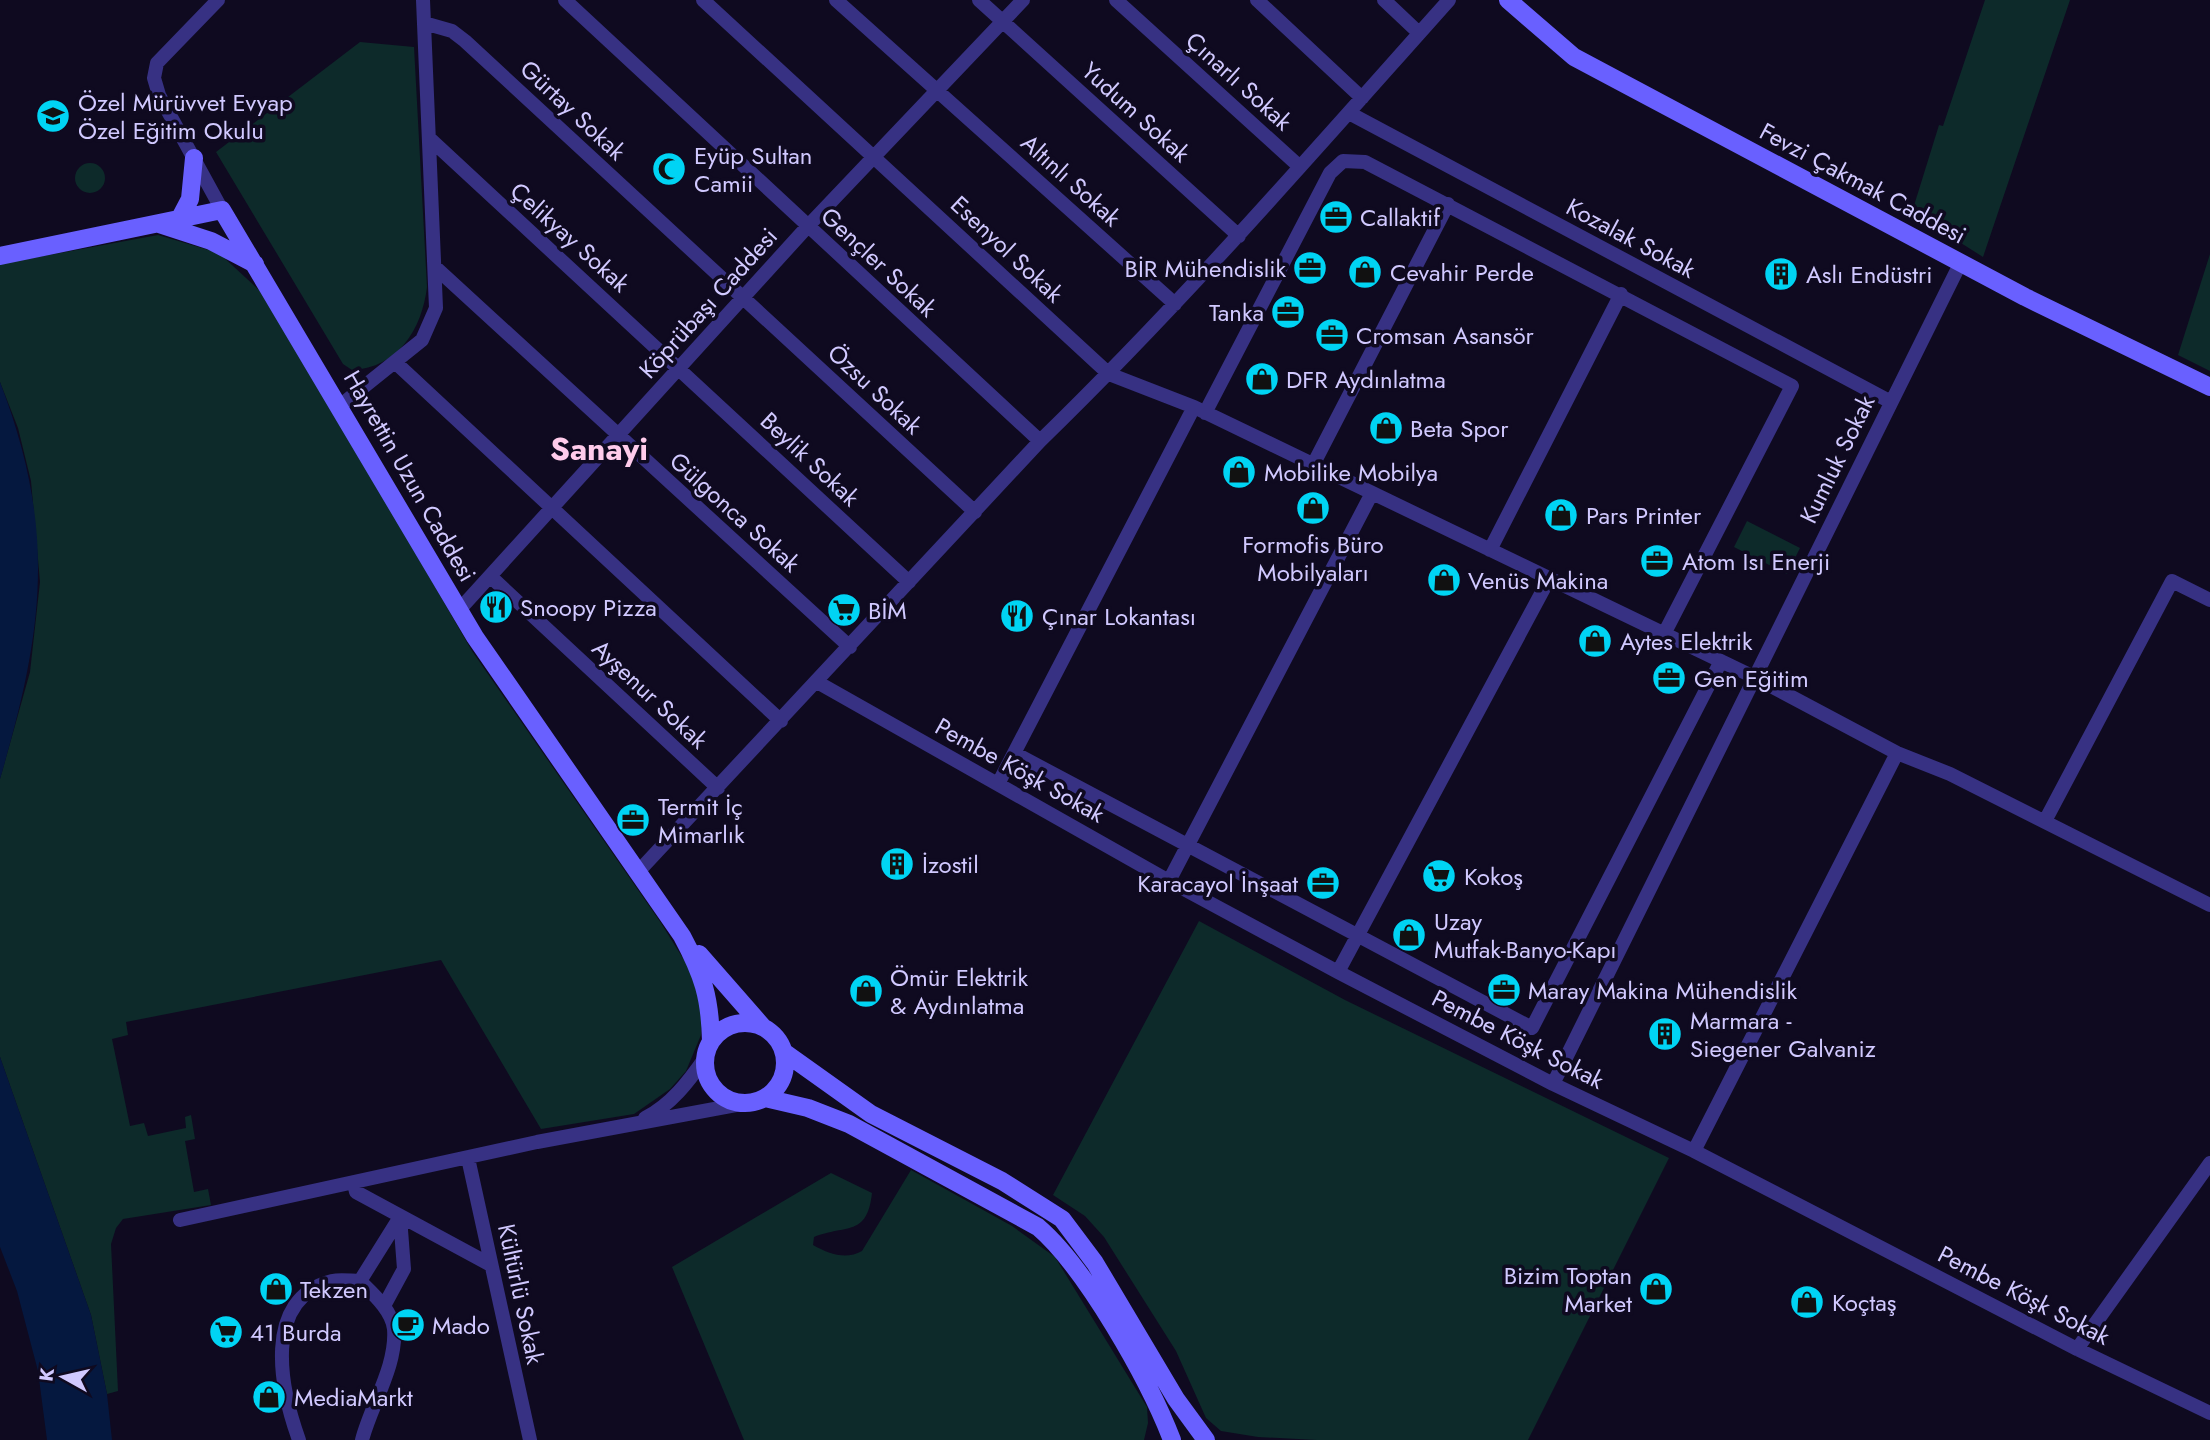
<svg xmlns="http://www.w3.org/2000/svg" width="2210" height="1440" font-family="Jost,sans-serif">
  <rect width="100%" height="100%" fill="#0f0a20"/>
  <path fill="#0d2a2a" d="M1985,0H2070L1983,257L1912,212L1939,125L1943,126Z
    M360,42L414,47L427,287C422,329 398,368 352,370L343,364L216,152Z
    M75 178a15 15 0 1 1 30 0a15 15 0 1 1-30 0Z
    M158,235L219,253L259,290L333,410L472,651L661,923L692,973L703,1015L701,1035L686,1071L670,1089L634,1114L541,1129L441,960L126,1022L128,1035L112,1039L130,1126L144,1123L148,1136L186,1128L185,1117L191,1115L195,1139L185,1141L194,1192L208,1189L211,1205L123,1219L116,1228L111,1244L118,1391L107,1394L91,1315L0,1057V779L30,672L40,582L31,481L18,428L0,382V264Z
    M2210,254V371L2178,355Z
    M1747,521L1800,548L1787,574L1734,547Z
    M1199,921L1345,1000L1669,1158L1528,1440H1317L1258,1437L1221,1431L1206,1418L1176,1351L1104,1237L1085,1216L1053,1195Z
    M911,1170L1012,1226L1055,1257L1147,1407L1148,1423L1144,1440H744L672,1267L831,1173L872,1193C867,1237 847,1224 814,1237L813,1245C829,1254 846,1260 862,1251Z"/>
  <path fill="#05183f" d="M0,382C57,531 44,629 0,779Z
    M0,1057L91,1315L107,1394L112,1440H47L38,1371L17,1291L0,1247Z"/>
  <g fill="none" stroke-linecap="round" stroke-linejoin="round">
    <path stroke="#373183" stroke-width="14" d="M218,0L157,63L154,78L159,95L222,210
      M565,0L1040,441
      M703,0L1109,374L1194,407L1754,677L1897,753L1950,774L2210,905
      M836,0L1175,304
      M979,0L1239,236
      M1116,0L1300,167
      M1257,0L1362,98
      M1384,0L1419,33
      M424,23L452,31L465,41L975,512
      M1349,113L1891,402
      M429,138L909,582
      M435,267L850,647
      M396,363L781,721
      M341,405L422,340L436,308L423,0
      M1205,413L1330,173L1343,161L1365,162L1792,386L1664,634
      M1313,465L1448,204
      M1490,550L1621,294
      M490,576L718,788
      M460,609L808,226L1023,0
      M817,682L1169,881L1338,972L1553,1084L1694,1151L2077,1349L2210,1413
      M1014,753L1532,1028L1721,661
      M998,784L1194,407
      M2045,821L2172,581L2210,600
      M638,872L1040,441C1184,301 1315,150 1449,0
      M1169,881L1372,493
      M1338,972L1549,579
      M1553,1084L1961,262
      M645,1118C671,1105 689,1081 705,1058
      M1694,1151L1897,753
      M468,1158L530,1440
      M354,1183L356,1192L491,1265
      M180,1220L537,1142L752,1102
      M360,1281C372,1293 392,1310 394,1329C397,1366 371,1405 362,1440
      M384,1306L404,1269L400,1217
      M2077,1349L2210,1163
      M299,1440C281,1390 261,1299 332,1281C341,1279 351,1281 360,1281L400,1217"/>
    <path stroke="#6960ff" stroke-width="18" d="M1508,0L1574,57L2025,297L2210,387
      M180,218L190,199L194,158
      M159,224L211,241L255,264
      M0,256L222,210L475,637L682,936C703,975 710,997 711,1041
      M699,954L762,1026
      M705 1063a40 40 0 1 1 80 0a40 40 0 1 1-80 0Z
      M784,1052L871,1114L1002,1181L1062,1219L1095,1263L1176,1399L1206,1440
      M765,1098L808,1108L849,1124L1038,1227C1086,1268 1149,1380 1172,1440"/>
  </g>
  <defs>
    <g id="school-disc" transform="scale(1.75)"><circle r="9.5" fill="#00d4f4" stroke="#0f0a20"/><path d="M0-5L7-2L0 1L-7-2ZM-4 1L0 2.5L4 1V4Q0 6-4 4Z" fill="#111"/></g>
    <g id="mosque-disc" transform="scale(1.75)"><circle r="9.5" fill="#00d4f4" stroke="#0f0a20"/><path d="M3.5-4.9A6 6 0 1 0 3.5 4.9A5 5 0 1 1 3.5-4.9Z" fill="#111"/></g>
    <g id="office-disc" transform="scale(1.75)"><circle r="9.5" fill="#00d4f4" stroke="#0f0a20"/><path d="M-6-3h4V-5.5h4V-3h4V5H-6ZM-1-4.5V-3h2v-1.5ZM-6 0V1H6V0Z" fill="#111"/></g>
    <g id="shop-disc" transform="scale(1.75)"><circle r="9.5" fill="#00d4f4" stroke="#0f0a20"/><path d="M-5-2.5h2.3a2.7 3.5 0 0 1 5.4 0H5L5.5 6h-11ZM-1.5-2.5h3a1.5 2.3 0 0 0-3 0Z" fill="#111"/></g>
    <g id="building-disc" transform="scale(1.75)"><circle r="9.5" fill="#00d4f4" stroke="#0f0a20"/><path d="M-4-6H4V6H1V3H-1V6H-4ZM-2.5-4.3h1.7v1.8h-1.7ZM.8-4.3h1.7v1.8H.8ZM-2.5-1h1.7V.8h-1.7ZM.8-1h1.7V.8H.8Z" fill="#111"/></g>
    <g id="restaurant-disc" transform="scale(1.75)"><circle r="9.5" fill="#00d4f4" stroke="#0f0a20"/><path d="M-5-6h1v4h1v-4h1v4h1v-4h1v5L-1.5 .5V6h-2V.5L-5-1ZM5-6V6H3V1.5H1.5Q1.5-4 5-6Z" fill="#111"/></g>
    <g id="supermarket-disc" transform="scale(1.75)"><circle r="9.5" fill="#00d4f4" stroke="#0f0a20"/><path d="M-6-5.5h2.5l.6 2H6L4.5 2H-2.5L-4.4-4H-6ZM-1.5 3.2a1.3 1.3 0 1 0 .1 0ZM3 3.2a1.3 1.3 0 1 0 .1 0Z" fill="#111"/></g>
    <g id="cafe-disc" transform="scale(1.75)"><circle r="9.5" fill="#00d4f4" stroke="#0f0a20"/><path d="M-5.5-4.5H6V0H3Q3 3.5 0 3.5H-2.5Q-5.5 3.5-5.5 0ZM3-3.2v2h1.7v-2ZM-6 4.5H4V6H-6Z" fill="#111"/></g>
  </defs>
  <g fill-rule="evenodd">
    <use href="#school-disc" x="53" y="116"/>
    <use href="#mosque-disc" x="669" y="169"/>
    <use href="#office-disc" x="1336" y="217"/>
    <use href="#office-disc" x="1310" y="268"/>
    <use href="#shop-disc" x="1365" y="272"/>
    <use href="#building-disc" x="1781" y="274"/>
    <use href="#office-disc" x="1288" y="312"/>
    <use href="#office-disc" x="1332" y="335"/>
    <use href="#shop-disc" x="1262" y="379"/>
    <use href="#shop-disc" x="1386" y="428"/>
    <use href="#shop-disc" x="1239" y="472"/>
    <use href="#shop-disc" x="1313" y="508"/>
    <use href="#shop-disc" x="1561" y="515"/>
    <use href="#office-disc" x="1657" y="561"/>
    <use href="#shop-disc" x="1444" y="580"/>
    <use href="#restaurant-disc" x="496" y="607"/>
    <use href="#supermarket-disc" x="844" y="610"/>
    <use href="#restaurant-disc" x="1017" y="616"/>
    <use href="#shop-disc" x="1595" y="641"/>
    <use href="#office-disc" x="1669" y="678"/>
    <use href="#office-disc" x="633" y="820"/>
    <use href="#building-disc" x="897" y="864"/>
    <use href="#supermarket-disc" x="1439" y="876"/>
    <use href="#office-disc" x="1323" y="883"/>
    <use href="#shop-disc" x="1409" y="935"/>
    <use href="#office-disc" x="1504" y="990"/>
    <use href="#shop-disc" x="866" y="991"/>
    <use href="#building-disc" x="1665" y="1034"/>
    <use href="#shop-disc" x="276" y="1289"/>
    <use href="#shop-disc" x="1656" y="1289"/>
    <use href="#shop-disc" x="1807" y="1302"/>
    <use href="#cafe-disc" x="408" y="1325"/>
    <use href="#supermarket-disc" x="226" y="1332"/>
    <use href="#shop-disc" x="269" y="1397"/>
  </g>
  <g text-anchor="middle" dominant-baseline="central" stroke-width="7" stroke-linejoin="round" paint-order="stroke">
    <g font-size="24" fill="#d1c9ff" stroke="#0f0a20">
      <text transform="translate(1239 81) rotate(42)">Çınarlı Sokak</text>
      <text transform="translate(573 110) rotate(43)">Gürtay Sokak</text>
      <text transform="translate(1136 112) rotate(42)">Yudum Sokak</text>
      <text transform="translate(1071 180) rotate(42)">Altınlı Sokak</text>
      <text transform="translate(1863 183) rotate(28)">Fevzi Çakmak Caddesi</text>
      <text transform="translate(570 237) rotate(42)">Çelikyay Sokak</text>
      <text transform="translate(1631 238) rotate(28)">Kozalak Sokak</text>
      <text transform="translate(1007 249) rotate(43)">Esenyol Sokak</text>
      <text transform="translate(879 262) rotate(43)">Gençler Sokak</text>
      <text transform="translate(708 303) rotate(-48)">Köprübaşı Caddesi</text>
      <text transform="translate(875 389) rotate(43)">Özsu Sokak</text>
      <text transform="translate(810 459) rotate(43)">Beylik Sokak</text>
      <text transform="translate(1837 459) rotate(-64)">Kumluk Sokak</text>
      <text transform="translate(410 476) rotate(60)">Hayrettin Uzun Caddesi</text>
      <text transform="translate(735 512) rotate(42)">Gülgonca Sokak</text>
      <text transform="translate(650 694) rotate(43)">Ayşenur Sokak</text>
      <text transform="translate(1020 770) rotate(29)">Pembe Köşk Sokak</text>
      <text transform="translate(1518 1039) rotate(27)">Pembe Köşk Sokak</text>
      <text transform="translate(521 1294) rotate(78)">Kültürlü Sokak</text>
      <text transform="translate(2024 1295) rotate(27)">Pembe Köşk Sokak</text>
    </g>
    <g font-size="24" fill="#d1c9ff" stroke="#0f0a20" text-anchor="start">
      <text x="78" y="102">Özel Mürüvvet Evyap<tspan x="78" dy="28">Özel Eğitim Okulu</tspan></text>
      <text x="694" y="155">Eyüp Sultan<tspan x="694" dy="28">Camii</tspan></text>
      <text x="1360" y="217">Callaktif</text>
      <text x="1286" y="268" text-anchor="end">BİR Mühendislik</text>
      <text x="1390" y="272">Cevahir Perde</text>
      <text x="1806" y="274">Aslı Endüstri</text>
      <text x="1264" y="312" text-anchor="end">Tanka</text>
      <text x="1356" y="335">Cromsan Asansör</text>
      <text x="1286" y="379">DFR Aydınlatma</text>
      <text x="1410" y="428">Beta Spor</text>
      <text x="1264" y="472">Mobilike Mobilya</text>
      <text x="1586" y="515">Pars Printer</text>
      <text x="1313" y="544" text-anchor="middle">Formofis Büro<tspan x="1313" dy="28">Mobilyaları</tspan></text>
      <text x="1682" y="561">Atom Isı Enerji</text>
      <text x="1468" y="580">Venüs Makina</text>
      <text x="520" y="607">Snoopy Pizza</text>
      <text x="868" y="610">BİM</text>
      <text x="1042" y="616">Çınar Lokantası</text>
      <text x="1620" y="641">Aytes Elektrik</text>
      <text x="1694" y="678">Gen Eğitim</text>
      <text x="658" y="806">Termit İç<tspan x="658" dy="28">Mimarlık</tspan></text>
      <text x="922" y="864">İzostil</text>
      <text x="1464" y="876">Kokoş</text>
      <text x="1298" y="883" text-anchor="end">Karacayol İnşaat</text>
      <text x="1434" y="921">Uzay<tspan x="1434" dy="28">Mutfak-Banyo-Kapı</tspan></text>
      <text x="890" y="977">Ömür Elektrik<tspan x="890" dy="28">&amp; Aydınlatma</tspan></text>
      <text x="1528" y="990">Maray Makina Mühendislik</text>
      <text x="1690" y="1020">Marmara -<tspan x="1690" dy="28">Siegener Galvaniz</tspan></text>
      <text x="1632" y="1275" text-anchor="end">Bizim Toptan<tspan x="1632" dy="28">Market</tspan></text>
      <text x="300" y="1289">Tekzen</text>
      <text x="1832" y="1302">Koçtaş</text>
      <text x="432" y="1325">Mado</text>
      <text x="250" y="1332">41 Burda</text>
      <text x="294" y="1397">MediaMarkt</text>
    </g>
    <g font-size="32" font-weight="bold" fill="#ffcbeb" stroke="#0f0a20">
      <text x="599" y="449">Sanayi</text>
    </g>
  </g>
  <g transform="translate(63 1377) rotate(278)" stroke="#0f0a20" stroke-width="5" paint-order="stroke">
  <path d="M0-5L12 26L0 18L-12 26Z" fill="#d1c9ff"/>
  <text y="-10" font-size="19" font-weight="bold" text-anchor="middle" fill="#d1c9ff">K</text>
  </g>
</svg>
